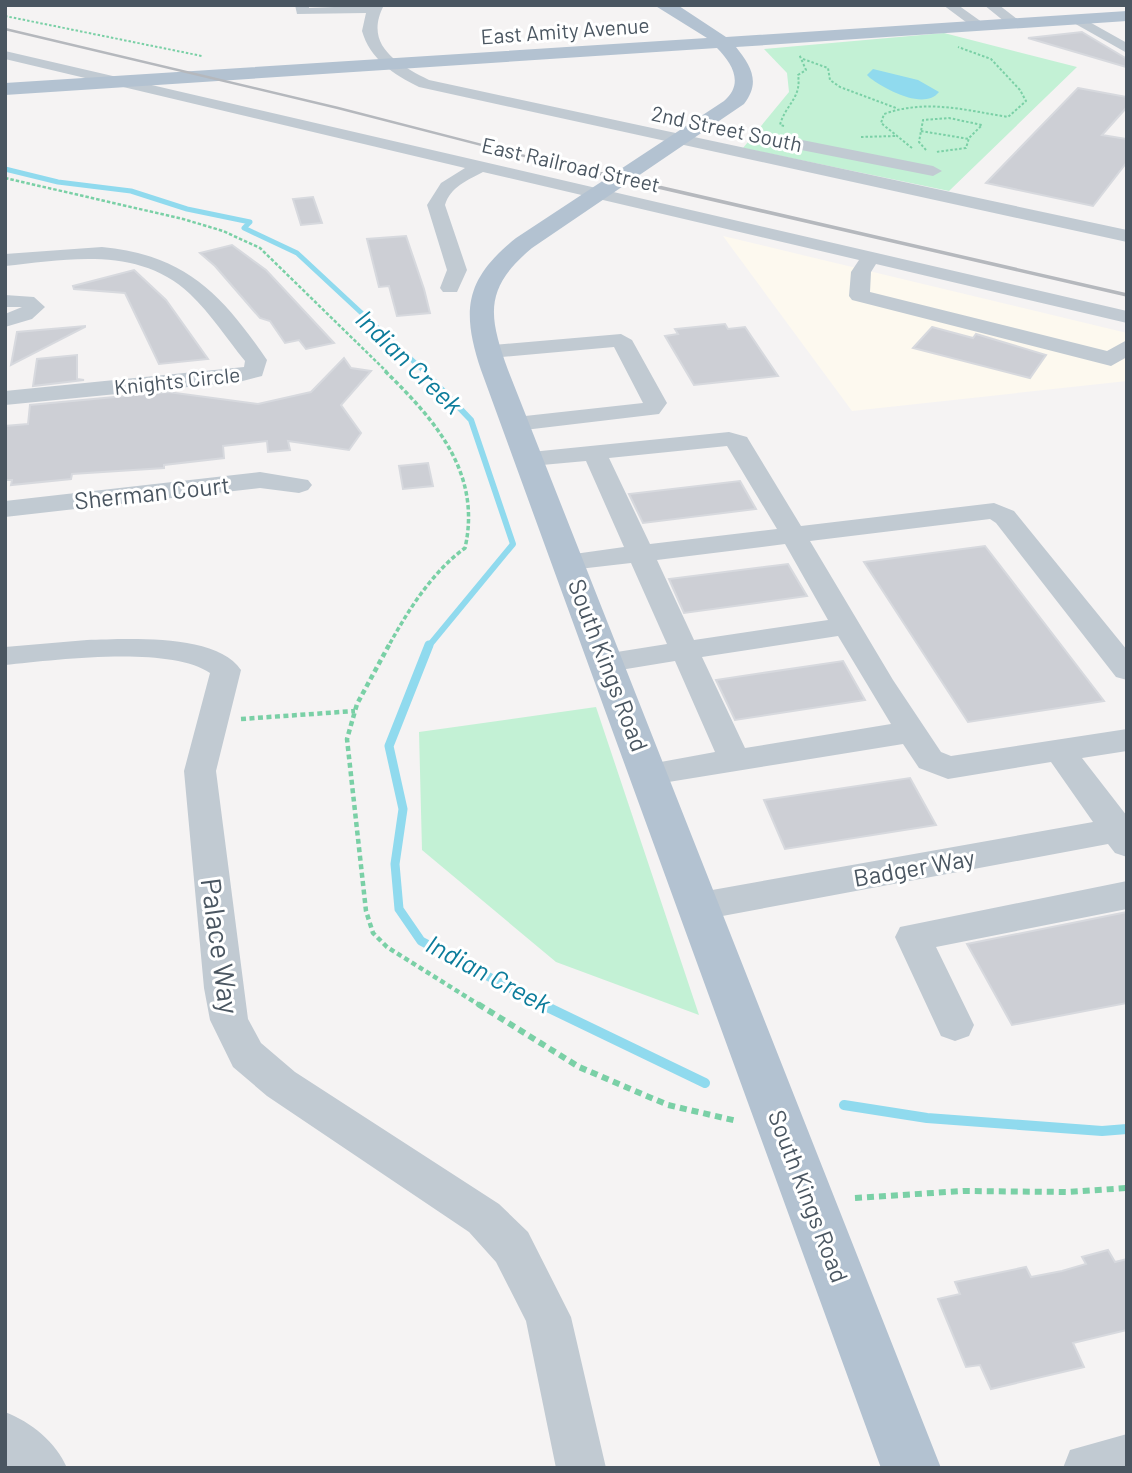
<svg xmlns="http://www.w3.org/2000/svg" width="1132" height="1473" font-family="Barlow,sans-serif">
  <rect width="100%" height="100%" fill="#f5f3f3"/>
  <path fill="#fdf9ef" d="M723,236L1127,333V381L852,411Z"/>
  <path fill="#c3f1d5" d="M944,33L1077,67L949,191L743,148L789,92L787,73L764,49Z
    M596,707L699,1015L556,962L422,850L419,732Z"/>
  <path fill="#90daee" d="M873,69L918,80L939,92C924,111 885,89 870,78L867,75Z"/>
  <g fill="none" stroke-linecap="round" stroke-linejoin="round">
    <path stroke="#90daee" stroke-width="5" d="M5,169L58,182L131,191L187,209L250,222L244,228L297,253L425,372"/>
    <path stroke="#90daee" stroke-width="6" d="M424,371L471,420L513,544L428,647"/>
    <path stroke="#90daee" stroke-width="9" d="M429,645L389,746L403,809L395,864L399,909L421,941L544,1006"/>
    <path stroke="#90daee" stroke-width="10" d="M541,1004L705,1083
      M844,1105L927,1118L1102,1131L1127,1129"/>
  </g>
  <path fill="#cdcfd5" stroke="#d7d9de" stroke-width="2" d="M1082,32L1127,59L1126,67L1028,38Z
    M1078,88L1127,97V107L1102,135L1127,139V162L1093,206L986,183Z
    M313,197L322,223L301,225L293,199Z
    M406,236L424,289L430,313L397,316L389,286L379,287L367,239Z
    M232,245L266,270L334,343L306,349L299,340L285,343L270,321L260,318L215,266L200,253Z
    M134,270L166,300L208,359L159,364L125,293L74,289L73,286Z
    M725,324L728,329L745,327L778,376L694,385L665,336L678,334L675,329Z
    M85,326V327L11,365L17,332Z
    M932,327L973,338L976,334L1046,355L1030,378L913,348Z
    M77,355V379L84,380L33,386L37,359Z
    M344,358L351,368L371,371L341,405L361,433L349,450L288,441L290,450L268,452L267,441L223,446L224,458L164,465V468L72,474L71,479L11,485L12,480H5V426L28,424L30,405L168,392L258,404L311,392Z
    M428,463L433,486L403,489L399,466Z
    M740,481L756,509L643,523L629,494Z
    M985,546L1104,701L968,722L864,562Z
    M788,564L807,596L684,613L669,579Z
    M843,661L865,700L735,720L716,680Z
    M910,778L936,825L785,849L764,800Z
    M1127,912V1003L1012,1025L967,944Z
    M1108,1250L1115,1262L1127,1259V1330L1073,1343L1084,1367L991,1389L980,1365L966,1367L938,1299L960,1294L955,1282L1026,1267L1031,1277L1062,1271L1086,1264L1082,1257Z"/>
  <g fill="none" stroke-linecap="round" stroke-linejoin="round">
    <path stroke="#7ad0a6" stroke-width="2" stroke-dasharray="2.5 2" stroke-linecap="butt" d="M5,16L202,56
      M803,59L828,68L830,80L840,87L896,108
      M784,126L780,125C785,105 802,98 798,75L806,70L799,54
      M921,131L969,139
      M861,137L895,136
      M912,148L881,123L884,114C926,99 965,110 1008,117L1026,101L1020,90L991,59L958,47
      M926,150L919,142L923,120L949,118L982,125L969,138L966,148L936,152"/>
    <path stroke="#7ad0a6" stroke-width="2.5" stroke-dasharray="3.5 2" stroke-linecap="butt" d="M5,178L183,219L223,231L260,248L387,372"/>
    <path stroke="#7ad0a6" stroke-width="3.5" stroke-dasharray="4.5 2.5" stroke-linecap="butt" d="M385,371C435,420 482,473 465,548C432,572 407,612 388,647"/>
    <path stroke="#7ad0a6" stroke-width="4.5" stroke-dasharray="5 3.5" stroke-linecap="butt" d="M389,645L357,704L347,739L366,911L373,933L387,947L481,1006
      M241,719L355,711"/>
    <path stroke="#7ad0a6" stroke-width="6" stroke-dasharray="7 5" stroke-linecap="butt" d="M478,1004L579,1067L668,1105L737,1121
      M855,1198L963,1191L1068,1192L1127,1188"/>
    <path fill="#c1cad2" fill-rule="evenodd" d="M295,5H309V8L384,5C363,45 397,64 429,80L1127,230V242L419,87C393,74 370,59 362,31L366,13L297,14Z
      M943,5H958L986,25L974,28Z
      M984,5H999L1022,23L1010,26Z
      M1077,15L1127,43V53L1072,22L1070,19Z
      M5,51L1127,311V323L876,264L871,272L870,292L1107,351L1127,340V357L1111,366L852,300L849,296L851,272L859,260L483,172C468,180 450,187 445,205L467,270L457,292H443L440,288L447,270L427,205L441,183L465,168L5,59Z
      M792,138L933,166L942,171L933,176L786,147V139Z
      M102,247C185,255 221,293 267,360L262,376L239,382L5,405V391L244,367L245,361C227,339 211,314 190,294C140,246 68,259 5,266V254Z
      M5,295L34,297L45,307L32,319L5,327V314L22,307H5Z
      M621,334L632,340L667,403L659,414L516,431L508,429L504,424L508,419L516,417L643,403L614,347L490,358L482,356L479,351L482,346Z
      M729,432L747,437L801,526L994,503L1014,511L1127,650V680L1116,677L996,523L990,519L810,541L893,680L941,752L951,756L1127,729V751L1082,758L1127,816V857L1115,853L1108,844L701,920L688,916L683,906L688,896L701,892L1093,822L1051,762L948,779L919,768L903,744L650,785L639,782L634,774L639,766L715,752L675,661L608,672L598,669L593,662L598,655L667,644L631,563L570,570L560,568L556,562L560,556L624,547L586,461L531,466L522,464L519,459L522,454L531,452ZM727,446L777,529L650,544L609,458ZM785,544L828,620L694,640L657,560ZM838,636L891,724L745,748L702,657Z
      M260,472L308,480L312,485L308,490L299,493L260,488L5,517V501Z
      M87,640C126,639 217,633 241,670L216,771L248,1019L261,1043L295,1072L499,1204L528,1232L571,1317L606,1468H556L526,1321L496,1262L469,1232L267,1096L233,1067L210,1020L204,988L184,771L210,673C169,645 55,660 5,665V647Z
      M1127,881V909L936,947L974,1025L969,1036L955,1041L941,1036L895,937L900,927Z
      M5,1412C31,1422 56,1442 67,1468H5Z
      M1127,1434V1468H1063L1070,1450Z"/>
    <path fill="#b3c2d1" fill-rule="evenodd" d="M654,5L679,6L726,37L1127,11V21L736,47C751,66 761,82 744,104L532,248C484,288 488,315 508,370L941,1468H881L481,370C461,310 465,279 516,238L724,101C744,84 733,64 717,48L5,95V83L707,38Z"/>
    <path stroke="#b5b8bd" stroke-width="2.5" d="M5,29L338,108L548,162"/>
    <path stroke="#b5b8bd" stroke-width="3.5" d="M541,160L1127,295"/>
  </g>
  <g text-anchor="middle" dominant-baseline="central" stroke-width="6" stroke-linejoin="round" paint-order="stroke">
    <g font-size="21" fill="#4a5661" stroke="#fff">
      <text transform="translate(565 30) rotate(-4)">East Amity Avenue</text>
      <text transform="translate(727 128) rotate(12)">2nd Street South</text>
      <text transform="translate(571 164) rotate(13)">East Railroad Street</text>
      <text transform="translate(177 380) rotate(-6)">Knights Circle</text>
    </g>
    <g font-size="24" fill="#4a5661" stroke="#fff">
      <text transform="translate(152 492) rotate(-6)">Sherman Court</text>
      <text transform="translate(609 665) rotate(69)">South Kings Road</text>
      <text transform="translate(914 867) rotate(-10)">Badger Way</text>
      <text transform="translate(809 1196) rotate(69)">South Kings Road</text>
    </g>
    <g font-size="26" font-style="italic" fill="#0c7c9b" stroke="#fff">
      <text transform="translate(410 361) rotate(44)">Indian Creek</text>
      <text transform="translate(489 973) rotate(28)">Indian Creek</text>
    </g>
    <g font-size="28" fill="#4a5661" stroke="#fff">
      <text transform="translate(221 946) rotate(82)">Palace Way</text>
    </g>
  </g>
  <rect width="1132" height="1473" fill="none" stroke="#4a5661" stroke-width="14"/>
</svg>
